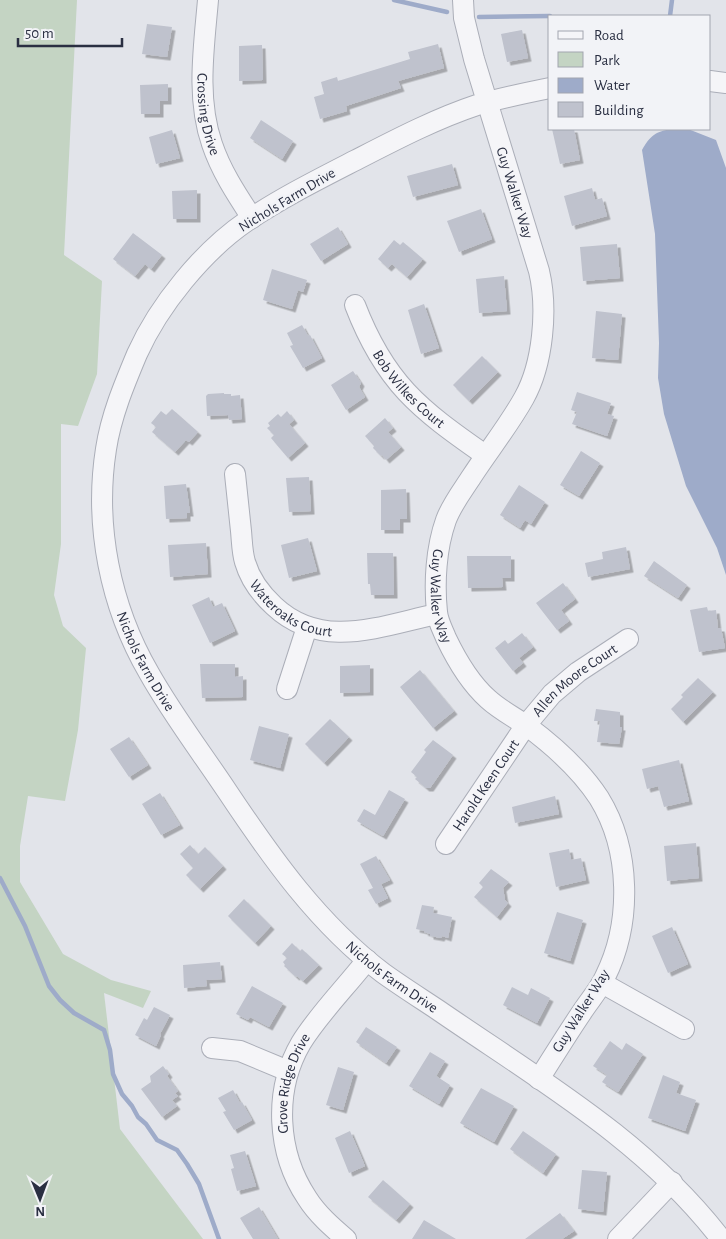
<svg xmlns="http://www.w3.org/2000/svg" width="726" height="1239" font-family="'Alegreya Sans',sans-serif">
  <defs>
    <filter id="shadow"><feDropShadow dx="3.5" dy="3.5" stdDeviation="0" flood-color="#0004"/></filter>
  </defs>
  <rect width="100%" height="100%" fill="#e2e4ea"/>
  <path fill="#c4d4c3" d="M0,0H77L64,255L102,281L97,374L78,426L61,424V544L54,595L63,626L86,648L78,730L65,801L28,796L20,846V882L63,954L111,980L151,991L143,1008L104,993L120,1129L203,1239H0Z"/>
  <path fill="#9eabc9" d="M672,129H688L716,140L726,168V575L717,548L686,486L664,414L658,378L659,343L655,234L642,150C650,136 656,131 672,129Z"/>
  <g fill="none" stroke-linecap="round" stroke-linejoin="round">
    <path stroke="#9eabc9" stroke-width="4.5" d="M394,0L447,12
      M670,16L672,0
      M479,17L550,16
      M0,878L25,926L49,986L60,1000L74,1013L104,1030L110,1050L113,1074L122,1094L132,1106L138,1117L146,1124L157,1140L177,1150L187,1164L199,1184L219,1239"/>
  </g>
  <path fill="#bfc2cd" filter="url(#shadow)" d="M147,24L172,27L167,57L142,54Z
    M522,30L528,58L507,62L501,34Z
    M438,44L444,68L398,81L401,88L346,106L347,111L320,119L314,97L324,94L321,82L337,77L338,81L410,59L408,52Z
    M262,45L263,80L239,81V46Z
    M168,84V101H160V114H141L140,85Z
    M261,120L293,141L282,159L250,138Z
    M552,129H574L580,160L560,164Z
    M172,130L180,158L156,164L149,137Z
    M452,164L458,185L413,197L407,176Z
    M592,188L595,200L602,198L607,216L572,226L564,196Z
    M197,190V219H173L172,191Z
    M481,209L492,239L459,252L447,221Z
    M338,227L348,244L321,261L310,244Z
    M133,233L162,255L151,269L145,264L135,276L113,259Z
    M394,240L400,245L403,242L423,259L407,277L392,264L388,268L378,259Z
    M617,244L620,278L583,281L580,247Z
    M272,269L307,280L303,292L298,290L292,309L263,300Z
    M504,276L507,311L479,313L476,279Z
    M424,304L439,348L421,354L408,310Z
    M596,311L622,314L618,360L592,358Z
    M302,325L308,336L310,335L322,358L303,368L290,346L293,345L287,333Z
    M482,356L498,372L469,401L453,385Z
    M353,371L361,383L359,387L365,397L346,410L331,385Z
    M577,392L611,403L607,414L614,416L607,436L572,424L577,412L571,410Z
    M224,393V394H231V396L240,395L242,419L229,420L228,415L207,416L206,396L208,394Z
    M172,409L198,432L189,442L186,440L175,452L152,432L156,427L151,423L161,411L166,415Z
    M287,411L294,420L289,424L305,443L288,458L271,438L274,435L267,428L270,426L268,423L278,414L281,417Z
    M385,418L393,428L388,432L401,447L386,460L382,455L381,456L373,448L374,446L365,436Z
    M581,451L600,463L579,496L560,485Z
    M309,477L311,511L289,512L286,478Z
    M186,484L190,513H187V518L166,519L164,486Z
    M519,485L545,502L531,524L525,520L520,528L500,515Z
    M406,489L407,519H400V530H381V490Z
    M308,538L317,571L289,578L281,545Z
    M206,543L208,574L170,577L168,545Z
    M626,547L630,569L588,577L585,563L603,559L602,552Z
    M367,553H393L394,595H371L370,584H368Z
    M467,556H511V578H502L503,587L468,588Z
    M654,561L687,585L678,598L644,576Z
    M563,583L575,599L561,610L569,621L557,630L536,603Z
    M209,597L213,607L222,603L235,631L210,643L192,605Z
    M707,607L708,611L716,610L718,628H721L725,648L699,652L690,610Z
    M522,633L533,647L519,658L523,663L513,671L495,648L505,640L508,644Z
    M200,664H235V677L243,676V697L202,698Z
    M370,665V692L340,693V666Z
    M420,670L454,711L433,728L400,687Z
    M698,678L713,692L683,722L671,709L683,697L681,695Z
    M596,709L620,712V727H622L619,744L597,742L600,721H594Z
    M330,719L349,737L324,763L305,744Z
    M259,726L289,734L280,768L250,760Z
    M129,737L148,765L129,777L110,749Z
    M433,740L453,755L430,788H426L415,779L417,777L411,772L426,752L424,750Z
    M679,760L689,801L664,807L658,786L647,789L642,769Z
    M389,790L405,799L383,836L357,821L364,809L375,815Z
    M160,793L180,825L161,835L142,804Z
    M555,796L559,814L515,823L512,807Z
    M696,843L699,878L667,881L664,846Z
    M190,845L198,854L205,847L223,866L200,889L186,875L193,868L180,854Z
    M569,849L571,860L581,858L586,880L556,887L549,853Z
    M376,856L390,880L381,884L388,898L376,904L368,890L373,888L360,864Z
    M491,869L509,882L503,888L505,900L508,903L497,917L474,897L483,887L479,883Z
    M244,899L271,926L255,943L228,916Z
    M422,905L434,907L433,913L452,917L448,938L442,936L441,938L430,936V934L424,932L425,931L416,929Z
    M557,912L583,920L570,961L544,953Z
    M672,927L688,964L668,973L652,936Z
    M292,943L300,951L302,949L319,965L303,981L297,976L296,977L284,966L285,965L283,962L287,958L282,954Z
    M220,962L222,979L206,980L207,986L184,988L183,965Z
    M252,986L283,1003L269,1027L250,1017L248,1020L236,1014Z
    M512,987L528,995L531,988L550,998L537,1023L503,1005Z
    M154,1007L170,1015L160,1034L161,1035L156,1046L135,1035L144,1018L147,1020Z
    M366,1027L397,1047L386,1063L356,1042Z
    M610,1041L622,1050L626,1043L643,1054L618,1092L602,1082L607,1075L593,1066Z
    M430,1052L445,1061L436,1076L450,1085L439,1104L409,1086Z
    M163,1066L169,1074L167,1076L178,1091L175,1093L178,1096L172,1100L177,1106L162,1117L141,1089L151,1082L150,1076Z
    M338,1067L354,1072L343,1110L326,1105Z
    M663,1075L680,1082L676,1093L696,1100L685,1131L648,1118Z
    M481,1088L514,1106L494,1142L460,1123Z
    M233,1090L240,1103L242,1102L252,1120L234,1130L223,1112L226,1111L218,1098Z
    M350,1131L365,1166L349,1173L335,1138Z
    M523,1131L556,1154L543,1173L510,1149Z
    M245,1151L256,1186L237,1191L231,1169L234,1168L230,1155Z
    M582,1170L607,1172L603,1212L578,1209Z
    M383,1180L410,1204L396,1220L368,1197Z
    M259,1207L278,1239H253L240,1218Z
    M560,1213L574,1231L562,1239H525Z
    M424,1220L456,1239H412Z"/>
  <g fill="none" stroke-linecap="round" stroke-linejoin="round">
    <g stroke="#abaeb8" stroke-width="22">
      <g id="minor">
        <path id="s1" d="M208,0C204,47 196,98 212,144C221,171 237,195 252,218"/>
        <path id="s2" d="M463,0L464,18L474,59L539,271C548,309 543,364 524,398C509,425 489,450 472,476C463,490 452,504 446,520C436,548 434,583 437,612C438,622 443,630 446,638C457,661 470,683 488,699C500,710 514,717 527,726C554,746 580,769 599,798C631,850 632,923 605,977C599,990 589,1001 582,1012C567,1034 553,1057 539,1079"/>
        <path d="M710,81L726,83"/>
        <path id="s3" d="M550,88C525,93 501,98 477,105C435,119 395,140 356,160C319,179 281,198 247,221C203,251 159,305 137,354C124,385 111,416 106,449C94,525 110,606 149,673C172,714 201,752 227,791C271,857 318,924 383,973C401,986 420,998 438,1010C538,1079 646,1141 721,1239"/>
        <path id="s4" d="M355,305C385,383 419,409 485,455"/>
        <path id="s5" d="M235,474C237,493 239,512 241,531C242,541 242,552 245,562C250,579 261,594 274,606C322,651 380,626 437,614"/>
        <path d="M287,689L307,627"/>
        <path id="s6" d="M446,844L526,725L552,694L578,672L628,639"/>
        <path d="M602,983L684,1029"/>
        <path d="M212,1048L240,1051L288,1071"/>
        <path id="s7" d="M346,1239C332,1227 317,1214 307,1198C277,1153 273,1091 301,1043C318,1015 346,987 367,960"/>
        <path d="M618,1239L672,1182"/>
      </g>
    </g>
    <use href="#minor" stroke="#f5f5f8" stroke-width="20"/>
  </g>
  <g text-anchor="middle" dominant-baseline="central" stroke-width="5" stroke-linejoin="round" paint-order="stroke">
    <g font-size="15" fill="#2a2f42" stroke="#f2f3f7">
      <text stroke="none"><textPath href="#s1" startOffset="115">Crossing Drive</textPath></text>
      <text stroke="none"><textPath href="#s2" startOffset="200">Guy Walker Way</textPath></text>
      <text transform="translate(287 200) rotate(-31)">Nichols Farm Drive</text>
      <text stroke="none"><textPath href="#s4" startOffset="101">Bob Wilkes Court</textPath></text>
      <text stroke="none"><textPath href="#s2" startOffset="635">Guy Walker Way</textPath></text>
      <text stroke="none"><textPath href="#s5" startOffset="158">Wateroaks Court</textPath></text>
      <text stroke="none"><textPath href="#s3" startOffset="828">Nichols Farm Drive</textPath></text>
      <text stroke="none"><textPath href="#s6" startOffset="210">Allen Moore Court</textPath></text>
      <text stroke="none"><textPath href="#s6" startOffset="71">Harold Keen Court</textPath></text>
      <text stroke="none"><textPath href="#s3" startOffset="1232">Nichols Farm Drive</textPath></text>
      <text transform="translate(581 1011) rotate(-58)">Guy Walker Way</text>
      <text stroke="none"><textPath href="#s7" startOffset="178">Grove Ridge Drive</textPath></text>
    </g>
  </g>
  <rect x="548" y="15" width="162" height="115" fill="#f2f3f7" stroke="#a2a5af"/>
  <rect x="558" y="31" width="25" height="8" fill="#f5f5f8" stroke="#a2a5af"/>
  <text x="594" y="40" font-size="15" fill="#2a2f42">Road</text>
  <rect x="558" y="52" width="25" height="15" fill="#c4d4c3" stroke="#a2a5af"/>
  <text x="594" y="65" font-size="15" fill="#2a2f42">Park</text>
  <rect x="558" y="78" width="25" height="15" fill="#9eabc9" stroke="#a2a5af"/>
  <text x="594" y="90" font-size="15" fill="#2a2f42">Water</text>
  <rect x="558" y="102" width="25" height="15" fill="#bfc2cd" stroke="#a2a5af"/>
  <text x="594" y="115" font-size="15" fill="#2a2f42">Building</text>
  <g transform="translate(40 1199) rotate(179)" stroke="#f2f3f7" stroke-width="4" paint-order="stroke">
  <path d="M0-4L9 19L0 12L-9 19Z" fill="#2a2f42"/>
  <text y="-8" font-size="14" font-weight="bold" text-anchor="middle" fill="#2a2f42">N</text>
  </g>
  <path d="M18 38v8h104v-8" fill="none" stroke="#2a2f42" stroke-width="2.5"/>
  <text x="25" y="38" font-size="15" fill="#2a2f42" stroke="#f2f3f7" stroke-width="4" paint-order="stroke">50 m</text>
</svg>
